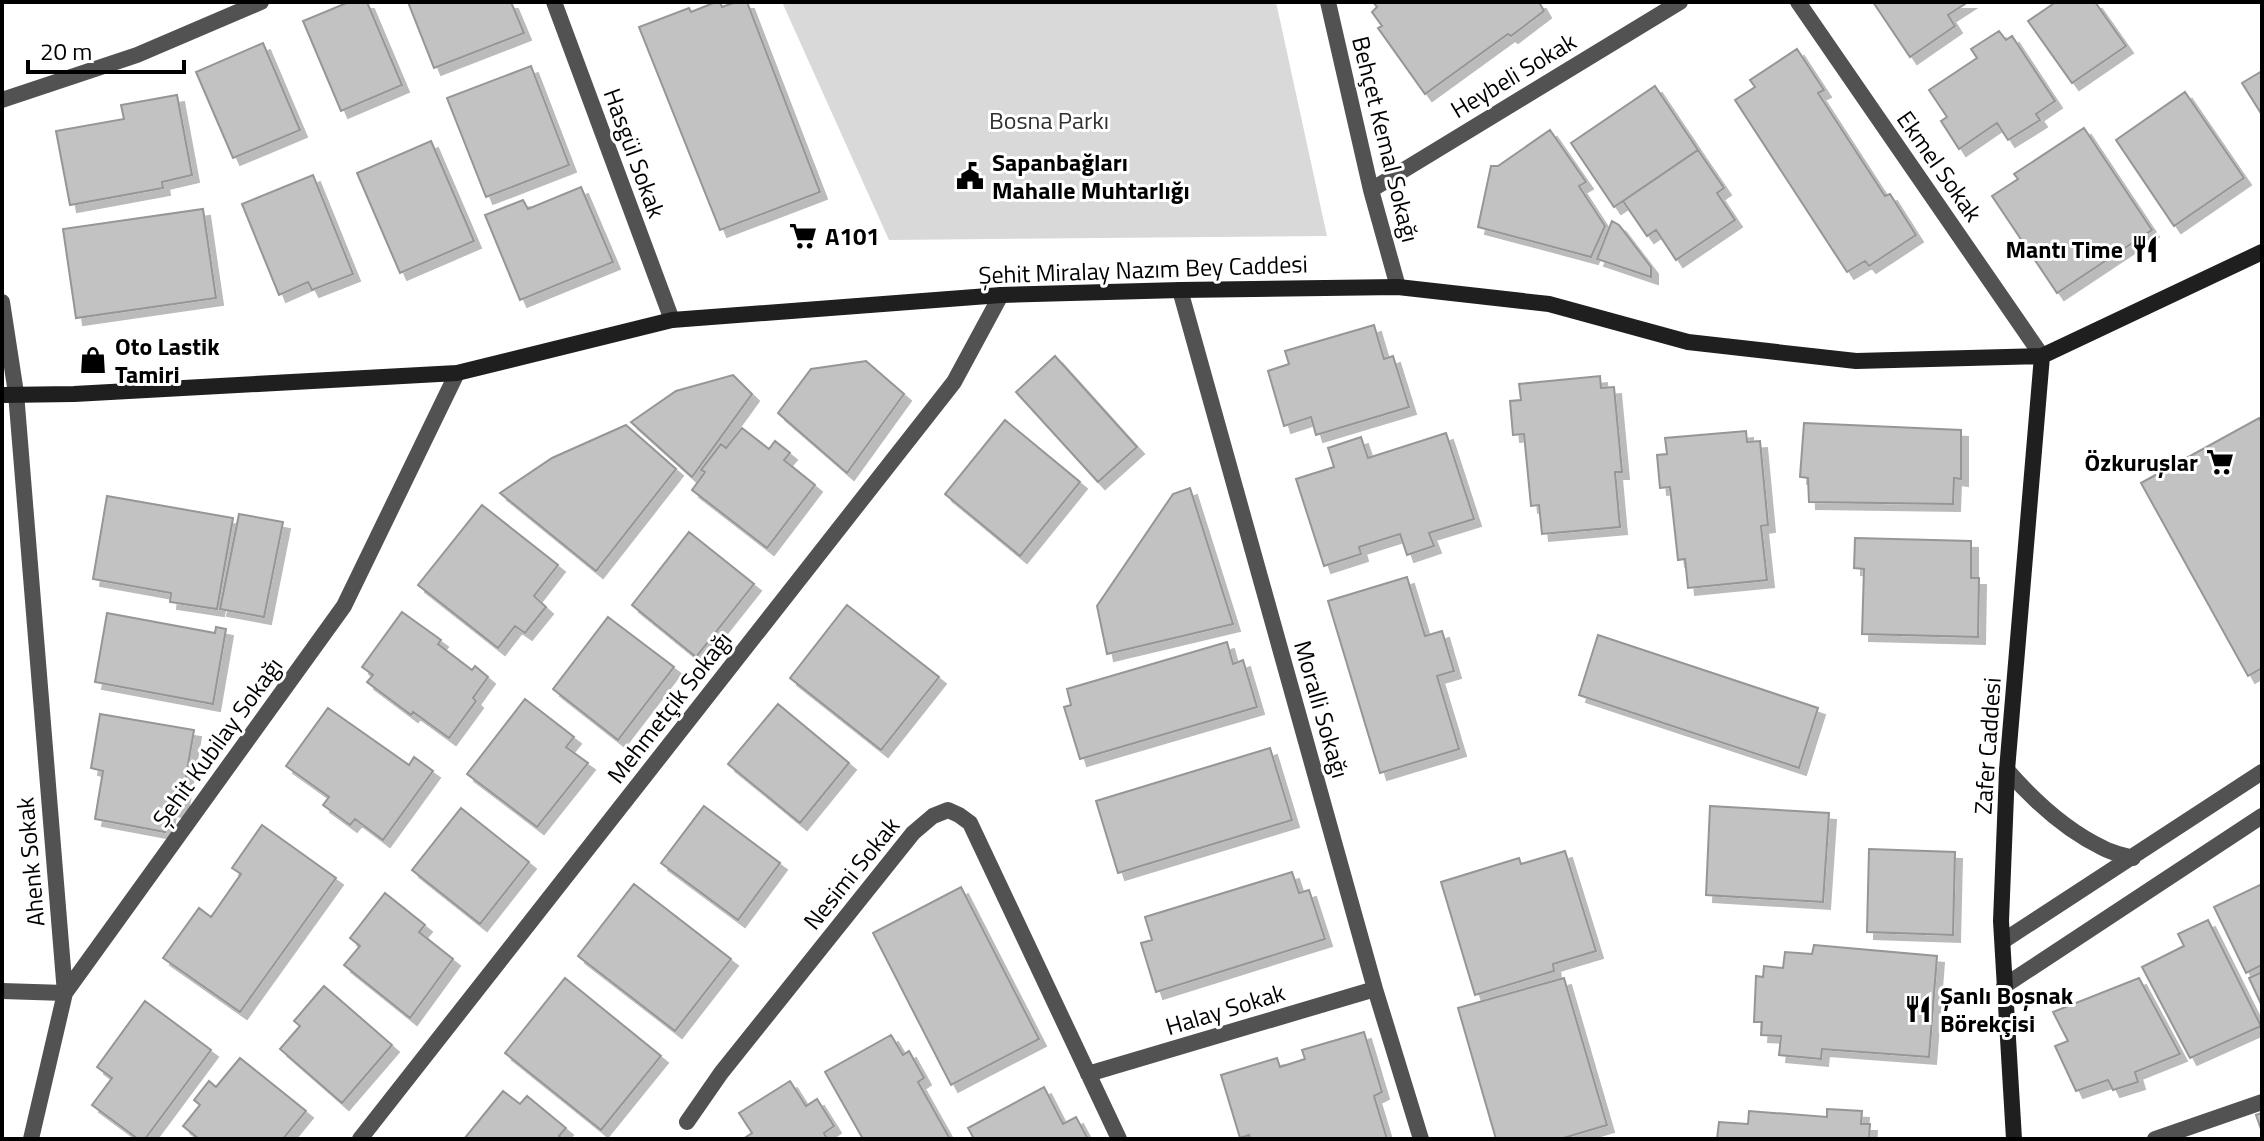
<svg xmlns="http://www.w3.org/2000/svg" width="2264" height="1141" font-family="'Titillium Web',sans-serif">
  <defs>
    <filter id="shadow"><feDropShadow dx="7" dy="7" stdDeviation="0" flood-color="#0004"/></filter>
  </defs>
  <rect width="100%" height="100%" fill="#fff"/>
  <path fill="#d9d9d9" d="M782,2H1276L1327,236L889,240Z"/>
  <path fill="#c2c2c2" stroke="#969696" stroke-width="2" filter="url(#shadow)" d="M349,2H367L402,85L341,111L303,21Z
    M408,2H511L524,33L434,68Z
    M716,2H720L722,7L736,2H747L820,192L720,230L639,27L689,8L691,12Z
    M1373,2H1539L1544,11L1511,36L1508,34L1425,94L1378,28L1382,26L1372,12L1377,7Z
    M1873,2H1968L1948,15L1955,26L1910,57Z
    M2056,2H2095L2126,46L2072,83L2028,21Z
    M1999,31L2006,40L2012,36L2055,101L2036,114L2040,120L2008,140L1997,123L1959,149L1941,121L1947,117L1929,90L1977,58L1971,49Z
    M263,43L300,130L233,158L196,72Z
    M1797,49L1824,90L1818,93L1885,196L1890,194L1916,235L1869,266L1865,261L1847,272L1735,100L1755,87L1750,80Z
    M531,66L569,165L486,197L447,98Z
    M2262,71V115L2242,83Z
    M1655,86L1698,150L1614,207L1571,143Z
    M2185,92L2244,178L2174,226L2116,140Z
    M177,95L192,175L162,182L163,188L70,205L56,131L124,119L121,105Z
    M2084,128L2152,230L2057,293L1992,196L2018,179L2014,174Z
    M1550,130L1586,182L1579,186L1605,226L1591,257L1478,227L1491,166H1498Z
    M431,141L474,241L400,273L357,173Z
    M1698,150L1724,188L1717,193L1735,220L1676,260L1656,230L1647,236L1623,201Z
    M313,175L353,274L312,290L308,282L279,295L242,204Z
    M581,187L613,262L520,300L485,215L523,200L528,209Z
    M203,209L216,298L76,318L63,229Z
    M1612,221L1619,225L1651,267V277L1597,259Z
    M1374,325L1384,359L1393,356L1409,407L1316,435L1311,417L1284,426L1268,371L1289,364L1285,351Z
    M1055,356L1137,447L1098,482L1016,392Z
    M866,361L904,394L847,473L778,413L811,369Z
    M733,375L752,394L692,477L631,422L676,391Z
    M1600,376L1601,388L1614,387L1622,472H1615L1620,527L1542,534L1539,505L1531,506L1524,434L1513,435L1510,401L1521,400L1519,384Z
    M2259,418L2262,423V668L2248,676L2141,483Z
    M1005,420L1080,482L1020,556L945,494Z
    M1804,423L1961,430V479L1954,478L1953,504L1809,502L1808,478L1800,477Z
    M626,425L676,469L596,571L500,493L552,458Z
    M742,428L769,449L775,441L790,453L784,460L815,485L767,548L692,490L705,472L701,470L721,444L726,448Z
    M1746,431L1747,442L1760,441L1768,525L1761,526L1767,580L1688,588L1685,559L1678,560L1670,487L1660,488L1657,455L1667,454L1665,438Z
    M1446,433L1474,519L1429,533L1434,546L1407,555L1400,534L1359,547L1361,554L1324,566L1296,479L1334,467L1328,448L1361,437L1368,458Z
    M1190,488L1233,624L1107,654L1097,606L1173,494Z
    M107,496L233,518L217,609L170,602L171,593L93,579Z
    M482,505L558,565L534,596L546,607L525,633L515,626L498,648L418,585Z
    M239,514L283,522L264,617L220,609Z
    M689,532L754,584L696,657L632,605Z
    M1855,538L1971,541V578H1979L1978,637L1862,634L1864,569L1854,568Z
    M1407,577L1425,636L1442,631L1454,671L1437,676L1459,749L1380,773L1328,601Z
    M847,605L939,677L881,750L790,678Z
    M402,612L441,640L438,644L472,670L475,666L488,677L473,698L476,701L449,738L413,712L411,715L367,682L373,675L362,667Z
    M107,613L215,633L216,627L226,629L213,704L95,682Z
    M608,617L674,667L618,740L553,689Z
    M1598,635L1818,708L1799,768L1579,695Z
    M1227,642L1233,664L1243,660L1257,707L1080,759L1064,707L1071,705L1067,689Z
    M525,699L574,737L566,747L588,763L537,827L467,774Z
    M778,704L849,763L800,823L728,764Z
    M328,708L409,765L414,757L433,771L383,840L355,819L350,825L323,805L329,797L286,766Z
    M100,714L194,730L180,811L169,809L165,832L95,819L103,771L91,768Z
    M1270,748L1292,820L1118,873L1096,801Z
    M704,806L780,863L738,920L661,863Z
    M1710,806L1829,813L1823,902L1706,895Z
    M461,808L529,862L480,924L412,870Z
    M262,825L336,878L240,1012L163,958L199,908L211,917L241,874L232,868Z
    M1869,849L1955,852L1953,935L1867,932Z
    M1565,851L1596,951L1553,964L1554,971L1475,995L1441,882L1519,858L1521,864Z
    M1292,872L1299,893L1309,890L1325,939L1156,992L1141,943L1152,940L1145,917Z
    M634,884L731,959L675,1031L578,956Z
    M2262,884V965L2246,973L2214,907Z
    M961,887L1039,1039L951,1085L873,933Z
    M385,893L425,925L419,932L453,959L410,1018L344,965L360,946L350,938Z
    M2208,920L2261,1026L2190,1058L2142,967L2184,946L2178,934Z
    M1814,945L1937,956L1929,1057L1822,1049L1821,1059L1779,1055L1781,1036L1761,1035L1762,1022H1754L1756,976L1763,977L1764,966L1783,968L1785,952L1812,954Z
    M2262,972V1006L2249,978Z
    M565,978L661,1056L601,1130L505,1053Z
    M1564,978L1607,1125L1560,1139H1496L1458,1008Z
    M2139,978L2180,1054L2135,1072L2138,1082L2113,1090L2108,1080L2076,1091L2055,1046L2068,1041L2053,1012Z
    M324,986L392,1045L342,1103L280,1049L300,1026L294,1021Z
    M145,1001L211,1050L145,1139H138L92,1105L112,1078L97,1067Z
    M1364,1032L1382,1092L1374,1096L1387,1139H1250L1249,1135L1240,1138L1221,1075L1277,1058L1280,1067L1305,1059L1302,1050Z
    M891,1035L903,1055L909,1051L924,1078L918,1082L950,1139H863L825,1072Z
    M240,1058L306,1111L283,1139H199L183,1126L200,1105L194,1100L209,1081L216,1087Z
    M790,1081L806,1106L817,1099L834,1126L824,1133L827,1139H743L752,1133L739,1113Z
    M1044,1087L1063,1124L1076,1117L1088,1139H974L968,1128Z
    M503,1091L520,1104L527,1096L566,1128L559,1136L562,1139H464Z
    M1827,1109L1862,1111L1861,1124H1870L1869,1139H1717L1719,1122L1748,1124L1749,1111L1827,1117Z
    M2262,1113V1132L2256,1115Z"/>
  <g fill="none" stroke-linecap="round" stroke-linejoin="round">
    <path stroke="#525252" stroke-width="16" d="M554,2L672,320
      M1328,2L1371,190L1398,287
      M1798,2L2042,356
      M2,100L137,55L261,2
      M1371,190L1680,2
      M1180,290L1375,989L1421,1139
      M2,302L16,393L65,993L2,991
      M2007,770C2034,801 2065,830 2103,848C2112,853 2123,855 2133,858
      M2003,941L2262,772
      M2004,986L2262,816
      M1088,1074L1375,989
      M687,1122L721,1073L913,833L933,816L948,810L959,815L970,823L1119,1139
      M31,1139L65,993L344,606L457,373
      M360,1139L954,382L1001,295
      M2155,1139L2262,1102"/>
    <path stroke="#1f1f1f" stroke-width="16" d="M2,395L74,394L457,373L672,320L1001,295L1180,290L1398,287L1549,304L1688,342L1856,361L2042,356L2262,252
      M2014,1139L2001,921L2007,770L2042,356"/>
  </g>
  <defs>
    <g id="civic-bare" transform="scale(2.16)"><path d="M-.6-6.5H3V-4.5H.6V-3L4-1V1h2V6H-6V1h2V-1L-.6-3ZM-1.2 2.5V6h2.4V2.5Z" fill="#000" stroke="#fff" stroke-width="2.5" paint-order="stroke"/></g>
    <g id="supermarket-bare" transform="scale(2.16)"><path d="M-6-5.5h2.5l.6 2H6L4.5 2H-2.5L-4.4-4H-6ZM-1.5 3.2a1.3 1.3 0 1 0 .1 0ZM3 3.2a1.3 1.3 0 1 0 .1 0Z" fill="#000" stroke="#fff" stroke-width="2.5" paint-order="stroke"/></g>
    <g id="restaurant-bare" transform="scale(2.16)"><path d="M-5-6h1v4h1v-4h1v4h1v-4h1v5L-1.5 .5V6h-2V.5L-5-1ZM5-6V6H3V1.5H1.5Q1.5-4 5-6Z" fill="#000" stroke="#fff" stroke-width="2.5" paint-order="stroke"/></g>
    <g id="shop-bare" transform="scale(2.16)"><path d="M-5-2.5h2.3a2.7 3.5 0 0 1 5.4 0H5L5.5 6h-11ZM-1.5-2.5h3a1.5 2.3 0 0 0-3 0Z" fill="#000" stroke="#fff" stroke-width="2.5" paint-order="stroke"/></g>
  </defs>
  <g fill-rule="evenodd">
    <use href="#civic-bare" x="970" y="176"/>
    <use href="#supermarket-bare" x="803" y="236"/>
    <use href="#restaurant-bare" x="2145" y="249"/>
    <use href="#shop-bare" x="93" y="360"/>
    <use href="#supermarket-bare" x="2220" y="462"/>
    <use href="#restaurant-bare" x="1918" y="1009"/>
  </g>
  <g text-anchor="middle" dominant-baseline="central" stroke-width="6" stroke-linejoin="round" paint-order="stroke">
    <g font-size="24" fill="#000" stroke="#fff">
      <text transform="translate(1513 75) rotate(-31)">Heybeli Sokak</text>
      <text transform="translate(1386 139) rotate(76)">Behçet Kemal Sokağı</text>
      <text transform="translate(635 153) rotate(70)">Hasgül Sokak</text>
      <text transform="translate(1940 166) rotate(55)">Ekmel Sokak</text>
      <text transform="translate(1143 269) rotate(-2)">Şehit Miralay Nazım Bey Caddesi</text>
      <text transform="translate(669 707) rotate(-52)">Mehmetçik Sokağı</text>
      <text transform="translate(1322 709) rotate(74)">Moralli Sokağı</text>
      <text transform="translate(217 742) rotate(-54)">Şehit Kubilay Sokağı</text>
      <text transform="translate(1987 746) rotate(-86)">Zafer Caddesi</text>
      <text transform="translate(30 862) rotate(-95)">Ahenk Sokak</text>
      <text transform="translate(851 873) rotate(-51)">Nesimi Sokak</text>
      <text transform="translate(1225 1009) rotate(-17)">Halay Sokak</text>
    </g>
    <g font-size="24" fill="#303030" stroke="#fff">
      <text x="1049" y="120">Bosna Parkı</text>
    </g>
    <g font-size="24" font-weight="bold" fill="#000" stroke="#fff" text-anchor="start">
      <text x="992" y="162">Sapanbağları<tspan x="992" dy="28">Mahalle Muhtarlığı</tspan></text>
      <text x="825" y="236">A101</text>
      <text x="2123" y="249" text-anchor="end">Mantı Time</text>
      <text x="115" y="346">Oto Lastik<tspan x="115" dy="28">Tamiri</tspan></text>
      <text x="2198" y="462" text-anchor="end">Özkuruşlar</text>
      <text x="1940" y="995">Şanlı Boşnak<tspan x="1940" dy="28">Börekçisi</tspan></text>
    </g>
  </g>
  <rect width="2264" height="1141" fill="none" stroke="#000000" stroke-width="8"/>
  <path d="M28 60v12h156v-12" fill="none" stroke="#000000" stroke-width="4"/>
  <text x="40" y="60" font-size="24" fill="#000000" stroke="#ffffff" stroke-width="6" paint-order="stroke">20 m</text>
</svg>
